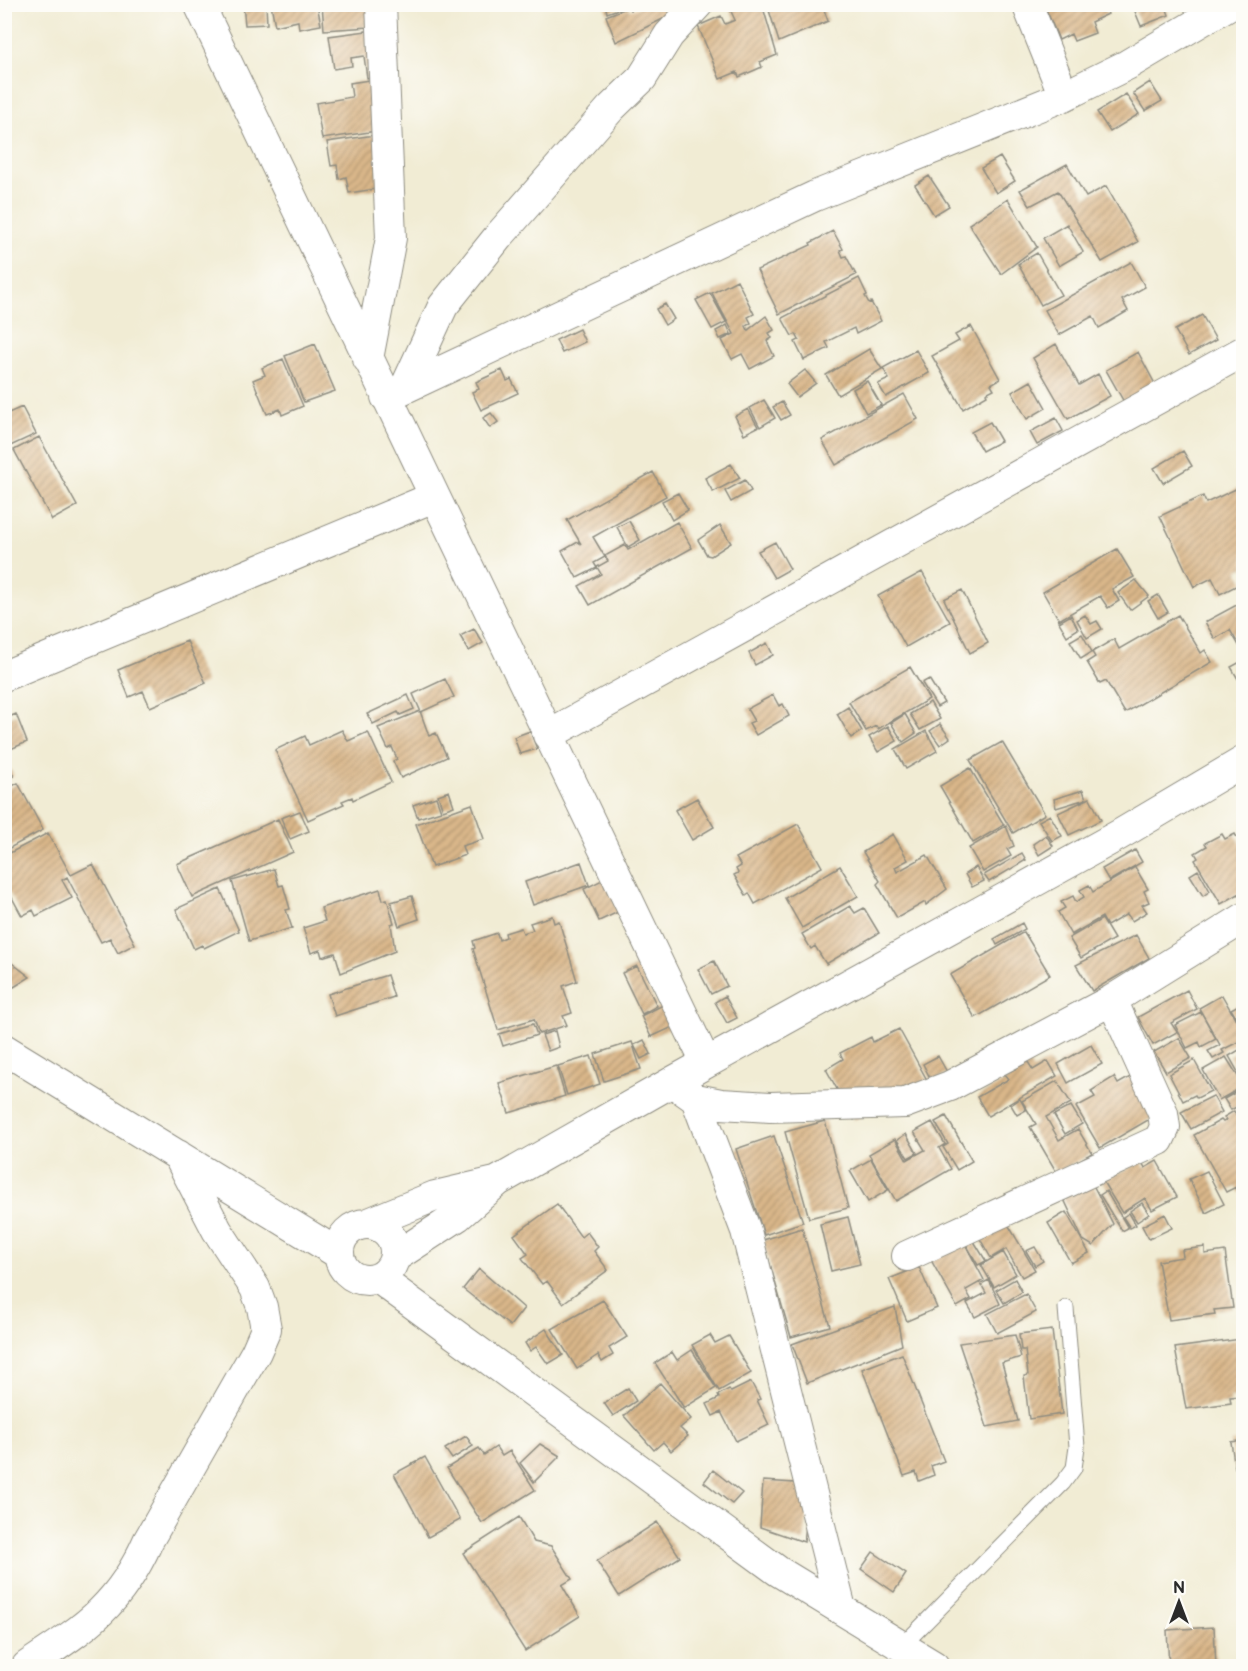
<svg xmlns="http://www.w3.org/2000/svg" width="1248" height="1671" font-family="'Balsamiq Sans',sans-serif">
  <defs>
    <pattern id="building-hatch" width="6" height="6" patternUnits="userSpaceOnUse" patternTransform="scale(1.5)"><rect width="6" height="6" fill="#dab78a"/><path d="M-1 1l2-2M0 6l6-6M5 7l2-2" fill="none" stroke="#b19571"/></pattern>
  </defs>
  <rect width="100%" height="100%" fill="#fdfcf7"/>
  <filter id="ink" filterUnits="userSpaceOnUse"><feTurbulence type="fractalNoise" baseFrequency=".0167" numOctaves="2"/><feDisplacementMap in="SourceGraphic" scale="12" xChannelSelector="R" yChannelSelector="G"/><feConvolveMatrix kernelMatrix="1 2 1 2 8 2 1 2 1" color-interpolation-filters="sRGB"/></filter>
  <filter id="wash" filterUnits="userSpaceOnUse"><feTurbulence type="fractalNoise" baseFrequency=".008" numOctaves="4" result="noise"/><feDisplacementMap in="SourceGraphic" scale="24" xChannelSelector="R" yChannelSelector="G"/><feGaussianBlur stdDeviation="1.35" result="paint"/><feColorMatrix in="noise" values="0 0 0 0 0 0 0 0 0 0 0 0 0 0 0 0 0 1.4 0 .05"/><feComposite in="paint" operator="in"/></filter>
  <g filter="url(#wash)">
    <rect width="100%" height="100%" fill="#f1ecd4"/>
    <g id="blocks">
      <path fill="url(#building-hatch)" d="M243,4H266L267,24L245,25Z
        M271,4H317L321,25L299,29L298,21L275,26Z
        M322,4H368L370,27L324,30Z
        M605,4H620L621,8L607,13Z
        M638,4H670L673,14L616,42L606,16L629,7L630,10L639,7Z
        M733,4H762L777,55L760,62L762,67L739,77L737,72L720,79L698,26L721,16L725,24L735,20L729,7Z
        M767,4H822L828,21L779,42Z
        M1044,4H1104L1108,14L1091,22L1095,33L1074,41L1071,34L1059,40Z
        M1132,4H1165L1169,15L1141,26Z
        M374,30L381,76L367,78L364,56L351,58L352,66L334,69L329,36Z
        M382,78L390,129L322,139L316,103L352,97L350,83Z
        M1150,82L1162,101L1145,111L1133,93Z
        M1126,94L1139,114L1110,132L1097,112Z
        M388,133L396,186L349,193L346,177L339,179L337,165L331,166L327,142Z
        M1000,157L1015,181L996,193L981,168Z
        M1067,164L1086,197L1106,186L1138,242L1102,262L1058,191L1030,206L1020,190Z
        M929,176L949,206L934,215L915,185Z
        M1008,199L1037,247L1001,274L969,224Z
        M1067,224L1083,252L1059,266L1043,238Z
        M833,231L843,249L840,250L843,257L846,256L856,275L779,314L757,270L811,245L810,243Z
        M1037,253L1061,295L1041,305L1018,264Z
        M1131,262L1145,287L1122,300L1128,311L1099,328L1093,316L1059,335L1045,310Z
        M859,278L867,295L865,296L869,303L871,302L881,321L856,334L854,328L826,342L829,348L804,360L795,342L799,340L796,334L792,336L782,318Z
        M737,280L754,314L748,317L751,323L746,326L748,330L766,316L774,330L769,333L772,338L767,341L774,356L750,369L742,354L732,359L722,340L734,334L712,293Z
        M710,293L726,322L712,329L696,300Z
        M665,304L674,319L665,325L656,309Z
        M1202,315L1216,340L1189,355L1175,330Z
        M727,325L731,334L720,339L716,331Z
        M971,326L1000,379L991,384L994,389L986,393L987,395L963,409L932,356L959,341L955,335Z
        M579,329L585,342L562,353L556,340Z
        M315,344L335,391L304,402L285,356Z
        M1056,344L1079,385L1098,374L1110,396L1068,419L1033,358Z
        M869,349L882,369L838,395L826,375Z
        M916,350L929,373L886,397L878,384L889,379L883,368Z
        M1138,352L1155,384L1124,402L1106,370Z
        M283,359L303,406L282,415L280,409L267,414L253,380L265,375L262,368Z
        M502,370L507,381L511,379L518,393L481,410L472,392L479,389L476,382Z
        M805,370L816,383L797,397L787,384Z
        M867,381L881,405L866,413L853,389Z
        M1031,381L1046,408L1027,419L1012,392Z
        M904,394L918,419L836,465L822,440Z
        M764,400L775,418L760,427L750,408Z
        M782,402L790,415L781,420L773,407Z
        M22,407L36,434L4,449V415Z
        M748,409L758,427L744,434L735,416Z
        M491,413L498,422L490,428L483,418Z
        M1056,418L1063,431L1037,445L1030,432Z
        M990,422L1001,441L982,451L971,432Z
        M39,437L77,506L52,520L14,450Z
        M1183,451L1192,466L1163,483L1154,468Z
        M731,464L740,478L713,492L705,478Z
        M653,472L666,496L593,537L605,557L594,563L597,568L577,578L562,551L578,542L581,544L567,520Z
        M745,480L751,491L731,502L725,491Z
        M1240,487L1244,494V568L1238,570L1244,582L1220,594L1212,578L1194,587L1160,516L1203,496L1206,503Z
        M678,493L688,510L672,520L662,501Z
        M629,521L640,540L628,547L617,527Z
        M677,522L692,548L590,605L579,586L601,574L597,567L608,561L605,556L625,545L628,550Z
        M720,525L731,543L711,556L707,555L698,540Z
        M775,542L790,569L774,578L758,551Z
        M1117,549L1134,577L1112,589L1119,601L1108,608L1100,596L1059,620L1043,592Z
        M922,572L950,622L906,647L878,596Z
        M1136,580L1149,596L1130,610L1118,593Z
        M962,590L988,643L970,653L944,599Z
        M1158,595L1168,612L1158,618L1148,601Z
        M1244,601V654L1230,630L1215,639L1205,622Z
        M1071,615L1078,629L1067,636L1059,622Z
        M1085,615L1091,624L1097,621L1102,629L1087,638L1077,620Z
        M1178,615L1201,653L1205,650L1212,662L1125,713L1106,681L1100,684L1087,662L1095,657L1092,652L1114,639L1119,649Z
        M474,629L483,643L469,651L460,636Z
        M1082,634L1092,652L1081,659L1070,641Z
        M187,641L206,683L150,707L143,691L129,697L118,670Z
        M767,643L773,655L755,665L749,653Z
        M1244,660V683L1241,684L1231,667Z
        M910,667L929,699L878,729L876,726L866,731L849,702Z
        M445,679L454,697L421,712L413,694Z
        M929,679L944,703L937,707L922,683Z
        M408,695L414,709L400,715L398,712L373,724L367,714Z
        M773,695L779,706L783,704L789,716L756,735L749,723L754,721L747,709Z
        M930,702L940,719L920,730L910,714Z
        M848,707L862,731L851,738L837,714Z
        M420,711L429,736L436,733L447,757L401,778L393,761L397,759L392,747L388,749L378,728Z
        M16,714L27,742L6,751L4,719Z
        M905,714L916,733L903,742L891,723Z
        M940,724L950,738L940,745L930,731Z
        M888,726L897,741L878,752L869,737Z
        M342,730L348,741L368,732L391,782L353,800L352,797L342,801L344,804L308,820L275,750L305,736L309,745Z
        M530,731L537,749L520,754L514,737Z
        M926,731L937,751L906,769L895,749Z
        M1002,742L1045,814L1013,833L970,760Z
        M4,758L14,776L4,780Z
        M970,768L1004,825L973,843L940,786Z
        M18,783L43,830L4,851V790Z
        M1083,790L1086,799L1056,808L1054,799Z
        M449,791L454,806L443,810L438,795Z
        M436,797L441,811L418,818L413,805Z
        M697,798L714,827L692,840L675,810Z
        M1090,798L1101,820L1069,835L1058,813Z
        M472,804L484,839L462,846L465,855L432,867L416,824Z
        M300,811L309,831L290,839L281,818Z
        M1050,815L1062,836L1052,841L1039,821Z
        M278,819L293,852L192,897L177,864Z
        M798,824L822,867L755,904L749,893L746,895L734,875L738,873L736,869L741,866L736,858Z
        M1006,826L1014,846L1007,849L1011,856L983,872L969,848Z
        M48,833L71,875L93,864L135,944L118,953L110,938L101,942L67,877L62,880L72,898L36,916L33,910L22,916L4,883V856Z
        M893,834L908,860L895,867L897,872L927,855L947,889L926,905L925,902L897,918L877,884L880,881L863,852Z
        M1222,834L1225,839L1235,834L1244,849V891L1221,904L1195,860L1198,858L1195,853L1207,846L1205,843Z
        M1046,835L1053,846L1039,855L1033,844Z
        M1135,850L1142,862L1109,881L1102,869Z
        M1022,853L1026,860L989,882L984,875Z
        M581,862L589,885L533,905L525,882Z
        M840,866L858,896L802,928L785,898Z
        M976,867L984,881L972,887L965,874Z
        M1135,867L1148,889L1144,891L1149,902L1142,905L1147,912L1132,921L1127,914L1107,926L1102,917L1071,935L1058,912L1065,908L1061,902L1073,896L1076,902L1084,897L1080,890L1089,885L1093,892Z
        M274,869L279,886L283,885L290,909L286,910L292,928L249,941L232,881Z
        M1198,870L1210,891L1203,896L1190,875Z
        M608,877L618,912L599,921L584,889Z
        M220,889L239,931L204,948L202,945L194,949L176,909Z
        M380,889L383,900L387,899L394,923L391,924L395,951L341,973L335,953L322,957L320,950L311,953L303,928L325,921L321,908Z
        M412,896L419,919L399,926L391,902Z
        M850,906L855,913L864,908L879,933L826,964L815,946L811,949L802,934Z
        M552,916L554,923L559,921L577,981L563,986L572,1013L563,1016L567,1025L539,1034L534,1019L498,1030L473,949L475,948L473,941L497,933L499,940L506,937L505,933L521,928L523,933L533,930L530,923Z
        M1102,919L1114,939L1081,958L1069,938Z
        M1022,923L1025,929L997,945L994,939Z
        M1024,932L1050,975L975,1018L950,975Z
        M1136,935L1149,958L1092,991L1076,965Z
        M8,960L30,977L14,987L4,980V964Z
        M714,961L727,986L711,994L698,969Z
        M637,966L657,1006L642,1014L622,973Z
        M387,975L394,997L335,1016L328,994Z
        M1187,990L1197,1009L1171,1023L1177,1032L1153,1045L1138,1017Z
        M1222,995L1244,1034V1039L1222,1050L1224,1053L1213,1059L1208,1051L1220,1045L1199,1008Z
        M725,996L737,1018L727,1023L715,1002Z
        M1244,1002V1031L1231,1009Z
        M663,1005L673,1027L651,1037L641,1016Z
        M1201,1012L1216,1039L1201,1047L1199,1042L1187,1048L1175,1025Z
        M533,1024L537,1035L503,1046L499,1034Z
        M899,1029L927,1080L854,1120L826,1069L843,1059L840,1053L871,1037L873,1042Z
        M555,1031L559,1047L548,1051L542,1035Z
        M1179,1038L1191,1058L1166,1072L1154,1052Z
        M644,1040L651,1054L641,1059L634,1045Z
        M632,1042L641,1069L604,1081L595,1054Z
        M1091,1045L1102,1064L1068,1083L1058,1064Z
        M1244,1047V1078L1242,1079L1229,1056Z
        M591,1056L600,1084L567,1095L558,1066Z
        M938,1056L948,1074L932,1082L923,1064Z
        M1226,1057L1244,1086L1219,1100L1203,1070Z
        M1194,1060L1211,1091L1197,1098L1195,1095L1183,1101L1169,1074Z
        M1048,1061L1057,1076L988,1116L977,1097L1009,1079L1005,1074L1028,1062L1033,1070Z
        M556,1066L565,1096L509,1113L499,1083Z
        M1132,1076L1155,1116L1100,1148L1076,1107L1095,1097L1091,1091L1114,1077L1118,1084Z
        M1057,1081L1071,1103L1046,1117L1059,1140L1078,1129L1092,1153L1057,1173L1030,1127L1036,1124L1022,1101Z
        M1240,1090L1244,1103L1231,1110L1224,1099Z
        M1213,1096L1222,1112L1191,1129L1181,1112Z
        M1020,1099L1026,1110L1017,1115L1011,1105Z
        M1071,1106L1082,1124L1065,1134L1054,1115Z
        M1234,1111L1236,1115L1242,1112L1244,1115V1191L1240,1193L1236,1187L1226,1192L1194,1135L1221,1120L1223,1122L1226,1120L1224,1117Z
        M946,1116L972,1161L957,1170L943,1147L948,1144L935,1122Z
        M825,1121L848,1208L809,1218L785,1132Z
        M932,1122L945,1144L939,1148L951,1169L896,1201L869,1154L895,1139L907,1160L925,1150L914,1132Z
        M906,1134L917,1153L908,1158L897,1140Z
        M774,1136L803,1222L764,1235L736,1149Z
        M871,1159L888,1190L868,1202L850,1171Z
        M1157,1161L1177,1197L1152,1210L1145,1198L1122,1213L1102,1180L1142,1162L1145,1168Z
        M1207,1171L1224,1204L1206,1213L1189,1179Z
        M1092,1183L1113,1224L1093,1246L1083,1240L1063,1197Z
        M1106,1191L1128,1228L1122,1231L1100,1195Z
        M1142,1203L1149,1214L1137,1222L1130,1211Z
        M557,1204L581,1237L587,1232L598,1247L594,1251L608,1270L563,1303L547,1281L542,1284L522,1258L528,1254L514,1235Z
        M1066,1212L1089,1253L1071,1263L1048,1223Z
        M1129,1213L1136,1225L1130,1228L1123,1217Z
        M1165,1214L1172,1228L1149,1239L1142,1226Z
        M848,1217L860,1264L831,1271L820,1224Z
        M1006,1221L1035,1270L1022,1277L1006,1249L991,1258L979,1237Z
        M802,1228L830,1326L791,1337L763,1240Z
        M972,1238L986,1261L978,1265L965,1242Z
        M964,1242L984,1280L966,1290L971,1299L957,1307L931,1260Z
        M1035,1247L1043,1261L1035,1266L1026,1251Z
        M1205,1247V1254L1225,1251L1233,1308L1214,1310L1215,1314L1169,1320L1158,1261L1183,1257L1182,1250Z
        M1003,1252L1016,1274L994,1287L981,1265Z
        M919,1267L937,1308L907,1321L889,1279Z
        M479,1269L524,1308L510,1326L463,1289Z
        M1015,1279L1022,1292L1004,1303L996,1290Z
        M989,1280L1000,1304L975,1317L967,1303L986,1293L981,1284Z
        M1026,1294L1036,1312L997,1333L987,1314Z
        M603,1300L627,1337L609,1348L613,1355L602,1362L598,1355L577,1369L552,1329Z
        M895,1307L902,1345L807,1383L792,1344Z
        M546,1329L563,1355L548,1364L536,1347L530,1351L525,1343Z
        M1052,1330L1062,1414L1029,1419L1024,1376L1028,1375L1025,1350H1021L1019,1334Z
        M710,1335L715,1343L729,1336L751,1373L719,1391L692,1345Z
        M1015,1335L1021,1357L1002,1363L1018,1421L987,1427L959,1343Z
        M1241,1339L1244,1396L1230,1397L1231,1403L1186,1409L1175,1348Z
        M692,1350L716,1388L684,1408L655,1363L672,1352L677,1360Z
        M902,1354L944,1461L931,1466L934,1475L919,1481L916,1472L904,1476L862,1369Z
        M751,1382L760,1399L757,1400L769,1425L736,1441L721,1412L713,1416L707,1404L719,1398L718,1395L729,1389L731,1392Z
        M660,1383L691,1419L680,1428L688,1436L671,1451L663,1442L654,1450L624,1416Z
        M628,1388L636,1401L613,1416L604,1403Z
        M466,1436L473,1446L452,1459L445,1449Z
        M1244,1440V1467L1235,1468L1231,1442Z
        M540,1444L560,1456L534,1482L520,1463Z
        M496,1447L502,1456L510,1451L535,1490L482,1523L447,1468L479,1448L484,1455Z
        M425,1457L460,1520L428,1537L394,1474Z
        M713,1470L742,1493L732,1504L704,1482Z
        M763,1481L811,1484L804,1542L760,1527Z
        M519,1517L534,1542L551,1546L572,1579L562,1585L580,1616L525,1651L463,1553Z
        M657,1522L680,1557L619,1596L597,1561Z
        M873,1552L906,1574L894,1592L861,1569Z
        M1214,1627L1216,1666H1169L1167,1630Z"/>
    </g>
  </g>
  <g filter="url(#ink)">
    <use href="#blocks" fill-opacity="0" stroke="#8e8c80" stroke-width="1.5"/>
    <g fill="none" stroke-linecap="round" stroke-linejoin="round">
      <g stroke="#8e8c80" stroke-width="17">
        <path id="service" d="M901,1647L1063,1483L1074,1468L1077,1447L1066,1308"/>
      </g>
      <g stroke="#8e8c80" stroke-width="32">
        <path id="minor" d="M199,4L706,1063
          M1027,4L1064,96
          M368,359L391,238L381,4
          M405,388L443,306L498,237L611,108L642,78L669,35L698,4
          M386,397L815,196L1064,96L1127,65L1230,4
          M4,676L434,497
          M548,735L1244,351
          M4,1049L339,1254
          M672,1082L696,1099L721,1104L770,1107L905,1103L950,1086L1112,1000L1244,918
          M696,1099L746,1231L841,1609
          M369,1223L435,1196L495,1182
          M339 1252a28 28 0 1 1 56 0a28 28 0 1 1-56 0Z
          M907,1256L1159,1140L1165,1127L1163,1113L1112,1000
          M395,1257L458,1216L498,1181L672,1082L1119,835L1244,761
          M378,1278L778,1571L934,1666
          M27,1666C84,1628 119,1607 148,1541L256,1352L266,1329L262,1307L255,1288L217,1230L178,1155"/>
      </g>
      <use href="#service" stroke="#fff" stroke-width="15"/>
      <use href="#minor" stroke="#fff" stroke-width="30"/>
    </g>
  </g>
  <rect width="1248" height="1671" fill="none" stroke="#fdfcf7" stroke-width="24"/>
  <g transform="translate(1179 1602)" stroke="#fdfcf7" stroke-width="4.5" paint-order="stroke">
  <path d="M0-4.5L10 22L0 15L-10 22Z" fill="#2b2b2b"/>
  <text y="-9" font-size="16" font-weight="bold" text-anchor="middle" fill="#2b2b2b">N</text>
  </g>
</svg>
